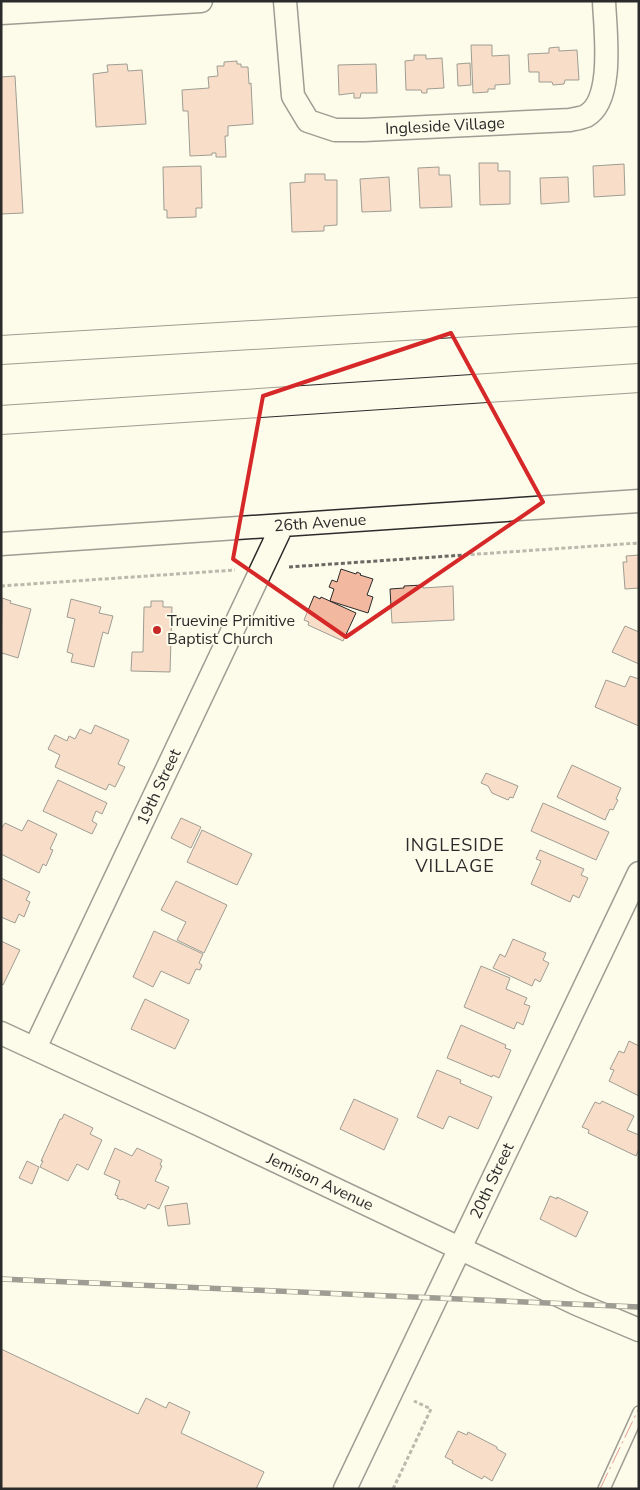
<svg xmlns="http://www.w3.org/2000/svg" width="640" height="1490" font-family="'Nunito Sans',sans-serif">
  <rect width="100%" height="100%" fill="#fdfbea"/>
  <path fill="#f2b8a0" stroke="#2b2b2b" d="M471,45H492V56L509,55L510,84L495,85V89H488V92L473,93Z
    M559,47V51L577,50L579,80H565L564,84L553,85L552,82H539V72H529L528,54L549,53V48Z
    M414,55H426V59L442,58L444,88L427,89V93H422L421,90H406L405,61L414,60Z
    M237,61V64H241V67H248L249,84L251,83L253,124L228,126V136H225L226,157H216V153H212V155L190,156L188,111H183L182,90L209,88L208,77L218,76L217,66H224V62Z
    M470,63L471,85L458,86L457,64Z
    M127,64L128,71L142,70L146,124L96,127L93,74L108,72L107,65Z
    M376,64L377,93H361L360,98H354V93L339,95L338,65Z
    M15,76L23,213L1,214V77Z
    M479,163H498V171H510V204L480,205Z
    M624,164L625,195L594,197L593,166Z
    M201,166L202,208H196V217L167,218V210H164L163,167Z
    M439,167V175H450L452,207L420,208L418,168Z
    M305,174H325V180H337V225L324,226V231L292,232L290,183L305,182Z
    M389,177L391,211L362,212L360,179Z
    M568,177L569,202L541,204L540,178Z
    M639,555V588L625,589L623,562H627L626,556Z
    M341,569L356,574L357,572L361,574L360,575L373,579L367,595L373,597L368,613L330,601L334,589L329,587L332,580L337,582Z
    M423,585V588L453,586L454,620L392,623L390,589L404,588V586Z
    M314,596L320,599L321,597L356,613L343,641L308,625L309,622L304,620Z
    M2,598L11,601L10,603L31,609L18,658L2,653L1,658Z
    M71,599L101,607L99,613L113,616L108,634L103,632L94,667L71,662L73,654L67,652L75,619L67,617Z
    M151,601H163V607H172L170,672L131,671L132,652H143L144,607H151Z
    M625,626L639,632V664L612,652Z
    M630,676L639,679V726L595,707L606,680L625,687Z
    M95,725L129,740L118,764L125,767L115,787L109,784L106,790L55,767L60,755L48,749L55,735L67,741L69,736L75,739L80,729L91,734Z
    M572,765L621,788L616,799L618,800L613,810L610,809L605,820L557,797Z
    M486,773L518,786L513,798L510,797L508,800L492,793L488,786L481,783Z
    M58,780L107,803L102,814L96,811L92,821L97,824L92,834L43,811Z
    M543,803L609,832L596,860L531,831Z
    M181,818L201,827L191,848L171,838Z
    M28,820L57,834L50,849L53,850L46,866L43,864L39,873L1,854V829L5,823L22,831Z
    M202,830L252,854L237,885L187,862Z
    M540,850L584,869L581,875L588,878L579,898L573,895L570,902L531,884L541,861L536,859Z
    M1,878L30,892L26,900L30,902L24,917L19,914L15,923L1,917Z
    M176,881L227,905L204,953L177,940L186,922L161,910Z
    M154,931L203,954L199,963L202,965L200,970L196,969L189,984L161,971L153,987L133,977Z
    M513,939L546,953L543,960L549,963L540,982L535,979L532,986L493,968L500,954L505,957Z
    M1,941L20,950L3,985L1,984Z
    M481,966L510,978L506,989L527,998L524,1004L530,1006L523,1025L517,1022L514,1029L464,1007Z
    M145,999L189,1020L175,1049L131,1029Z
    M461,1025L506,1045L505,1048L511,1050L499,1078L493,1075L492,1077L447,1058Z
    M629,1041L639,1046V1096L609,1081L614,1070L610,1069L619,1051L624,1053Z
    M437,1070L461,1080L460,1083L492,1097L478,1129L449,1116L443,1129L417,1117Z
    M354,1099L398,1119L384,1150L340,1129Z
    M602,1101L634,1116L627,1130L639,1135V1149L636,1156L588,1133L589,1130L582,1127L595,1102L600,1104Z
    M64,1114L93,1128L90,1134L102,1140L88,1170L77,1164L68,1181L40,1167L43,1161H41L60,1119H62Z
    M115,1148L132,1156L137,1148L162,1160L160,1165L162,1166L155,1181L169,1187L159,1209L148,1204L145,1209L122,1199L121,1200L117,1198L118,1196L115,1195L120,1181L104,1174Z
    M27,1161L39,1167L32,1184L19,1178Z
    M550,1196L557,1199V1197L588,1212L576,1237L540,1219Z
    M187,1203L190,1224L168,1226L165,1206Z
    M1,1349L138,1414L146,1398L166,1408L169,1402L190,1412L181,1433L264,1472L256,1489H1Z
    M458,1431L467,1435L468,1432L497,1447V1449L506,1454L492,1481L484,1476L482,1479L452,1463L453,1461L445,1457Z"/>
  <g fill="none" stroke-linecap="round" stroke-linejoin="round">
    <g stroke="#2b2b2b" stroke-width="14">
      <path id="lane" d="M604,1489L639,1412"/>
    </g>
    <g stroke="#2b2b2b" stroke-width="25">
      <path id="street" d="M285,1L293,96L308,121L335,130H364L570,120C575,119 581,118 586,116C615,100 605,29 604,1
        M1,13L201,1
        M1,544L639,501
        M1,1033L200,1125L577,1304L639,1330
        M35,1048L282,526
        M345,1489L639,873"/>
    </g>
    <g stroke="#2b2b2b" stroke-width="30">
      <path id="highway" d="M1,350L639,312
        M1,420L639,378"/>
    </g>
    <path stroke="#6a6964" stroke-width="3" stroke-dasharray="4 2.5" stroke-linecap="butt" d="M289,567L639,543
      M1,586L235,570
      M393,1489L431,1409L414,1401"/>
    <use href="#lane" stroke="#fdfbea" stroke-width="11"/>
    <use href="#street" stroke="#fdfbea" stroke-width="22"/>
    <use href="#highway" stroke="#fdfbea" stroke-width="28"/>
    <g stroke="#2b2b2b" stroke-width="5.5">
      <path id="rail" d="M1,1279L639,1307"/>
    </g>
    <use href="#rail" stroke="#fdfbea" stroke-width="4" stroke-dasharray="11" stroke-linecap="butt"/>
    <path stroke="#c62828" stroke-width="1" stroke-dasharray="18 4 2.5 4" stroke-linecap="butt" d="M600,1489L639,1408"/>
  </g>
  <path d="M0 0H640V1490H0ZM451,333L543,502L346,637L233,559L263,396Z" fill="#fdfbea" fill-opacity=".55" fill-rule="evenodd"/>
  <path fill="none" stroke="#d62828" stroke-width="4" stroke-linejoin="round" d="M451,333L543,502L346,637L233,559L263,396Z"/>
  <circle fill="#c62828" stroke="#fdfbea" stroke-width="2" cx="157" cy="630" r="5"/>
  <g text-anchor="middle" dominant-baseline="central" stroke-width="4" stroke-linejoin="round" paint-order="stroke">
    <g font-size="16" fill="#2b2b2b" stroke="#fdfbea">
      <text transform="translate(445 126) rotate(-3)">Ingleside Village</text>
      <text transform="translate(320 523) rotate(-4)">26th Avenue</text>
      <text transform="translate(159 787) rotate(-65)">19th Street</text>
      <text transform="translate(492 1181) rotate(-65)">20th Street</text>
      <text transform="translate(320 1182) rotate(25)">Jemison Avenue</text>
    </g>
    <g font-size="16" fill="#2b2b2b" stroke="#fdfbea" text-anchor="start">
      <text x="167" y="621">Truevine Primitive<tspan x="167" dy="18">Baptist Church</tspan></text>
    </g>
    <g font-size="18" letter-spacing="1" fill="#2b2b2b" stroke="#fdfbea">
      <text x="455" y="845">INGLESIDE<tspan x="455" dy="21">VILLAGE</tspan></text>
    </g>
  </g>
  <rect width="640" height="1490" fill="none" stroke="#2b2b2b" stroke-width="5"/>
</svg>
